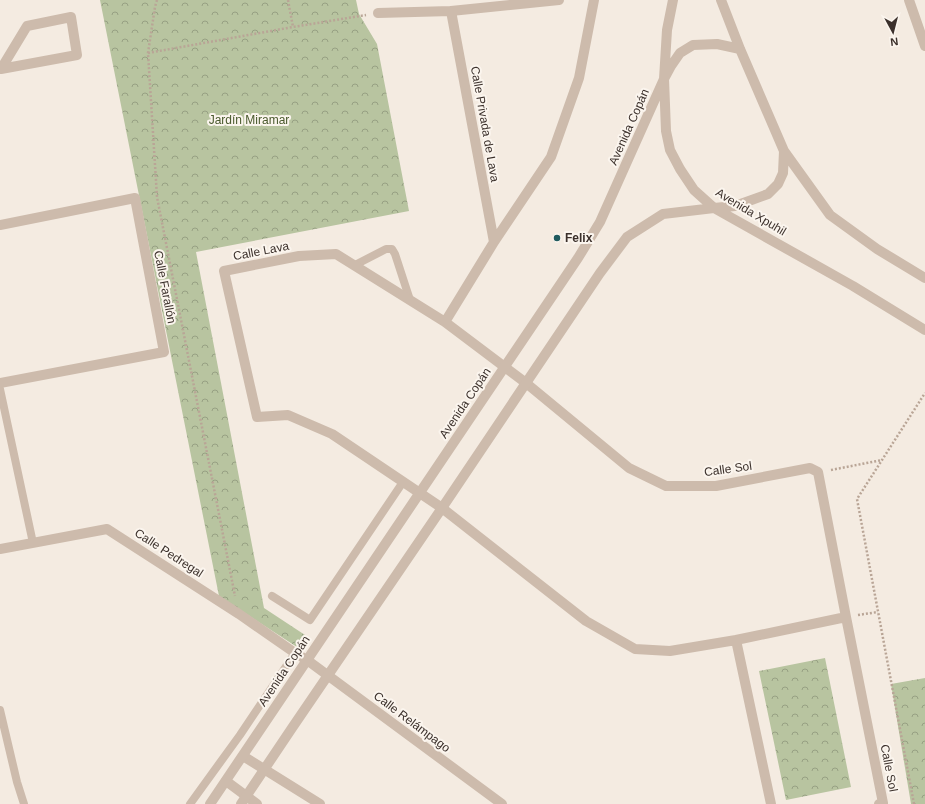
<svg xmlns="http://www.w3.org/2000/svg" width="925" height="804" font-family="Arial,sans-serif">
  <defs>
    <pattern id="forest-crowns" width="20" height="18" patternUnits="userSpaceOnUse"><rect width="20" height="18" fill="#b8c4a0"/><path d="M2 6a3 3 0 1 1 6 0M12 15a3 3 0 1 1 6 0" fill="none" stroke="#97a083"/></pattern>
  </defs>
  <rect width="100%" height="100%" fill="#f4ebe1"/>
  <path fill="url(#forest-crowns)" d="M100,0H356L359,14L377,44L409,211L196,252L264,608L305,635L297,647L219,596Z
    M825,658L851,787L786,800L759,671Z
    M925,678V804H911L891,684Z"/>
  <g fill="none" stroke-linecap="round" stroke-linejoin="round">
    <path stroke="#b9a596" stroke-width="2.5" stroke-dasharray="2 2" stroke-linecap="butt" d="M157,0L155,7L148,53L157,197L235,596
      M288,0L293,27
      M148,53L293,27L366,15
      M831,470L882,460
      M858,615L878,612
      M914,804L857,499L925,393"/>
    <path stroke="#cdbbac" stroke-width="8" d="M355,265L386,249H392L395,254L410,300
      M0,389L33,543
      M272,596L310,620L403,482
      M0,710L17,782L24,804
      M190,804L240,735L295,653"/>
    <path stroke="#cdbbac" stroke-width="10" d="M909,0L925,46
      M378,13L451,11
      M71,17L77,55L1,69L27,26Z
      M0,225L135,198L164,352L0,383
      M494,242L451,11L559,0
      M445,322L494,242L551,157L579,78L594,0
      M0,549L107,529L239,614L295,653L307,660L502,804
      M846,617L736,640L670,651L635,649L586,621L442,508L332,434L288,415L257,417L224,271L299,256L336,254L445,322L526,383L629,468L666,486H716L810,468L818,472L846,617L883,803L879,804
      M736,640L771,804
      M243,756L320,804
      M226,781L257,804"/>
    <path stroke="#cdbbac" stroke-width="10" d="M673,0L667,30L664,79L666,131L670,150L680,169L694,190L714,208L853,286L925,330
      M721,0L740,49L784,151L830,215L877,249L925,278
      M210,804L578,258L600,222L664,79L671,66L680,53L693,45L717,44L740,49
      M241,804L292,728L442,508L600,273L627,237L663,214L714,208L735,206L768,194L778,184L783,173L784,151"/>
  </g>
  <circle fill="#1f5a5e" stroke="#fbf5ee" stroke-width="1.5" cx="557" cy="238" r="4"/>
  <g text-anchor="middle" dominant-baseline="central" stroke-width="4" stroke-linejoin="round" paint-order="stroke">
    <g font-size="12" fill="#4a5a2e" stroke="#fbf5ee">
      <text x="249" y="120">Jardín Miramar</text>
    </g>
    <g font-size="12" fill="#3b302b" stroke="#fbf5ee">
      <text transform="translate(485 124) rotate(80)">Calle Privada de Lava</text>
      <text transform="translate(629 127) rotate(-66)">Avenida Copán</text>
      <text transform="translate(751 212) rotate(31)">Avenida Xpuhil</text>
      <text transform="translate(261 251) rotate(-11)">Calle Lava</text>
      <text transform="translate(165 287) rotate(79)">Calle Farallón</text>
      <text transform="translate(465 403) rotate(-56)">Avenida Copán</text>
      <text transform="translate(728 469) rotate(-8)">Calle Sol</text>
      <text transform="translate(169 553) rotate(33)">Calle Pedregal</text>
      <text transform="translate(284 671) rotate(-56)">Avenida Copán</text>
      <text transform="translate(412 722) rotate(37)">Calle Relámpago</text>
      <text transform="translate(889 768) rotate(79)">Calle Sol</text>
    </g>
    <g font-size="12" font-weight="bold" fill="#3b302b" stroke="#fbf5ee" text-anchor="start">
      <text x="565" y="238">Felix</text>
    </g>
  </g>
  <g transform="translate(893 32) rotate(173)" stroke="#fbf5ee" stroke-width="3" paint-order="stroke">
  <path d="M0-3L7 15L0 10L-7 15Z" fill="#3b302b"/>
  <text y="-6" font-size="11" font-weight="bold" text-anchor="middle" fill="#3b302b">N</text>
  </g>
</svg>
